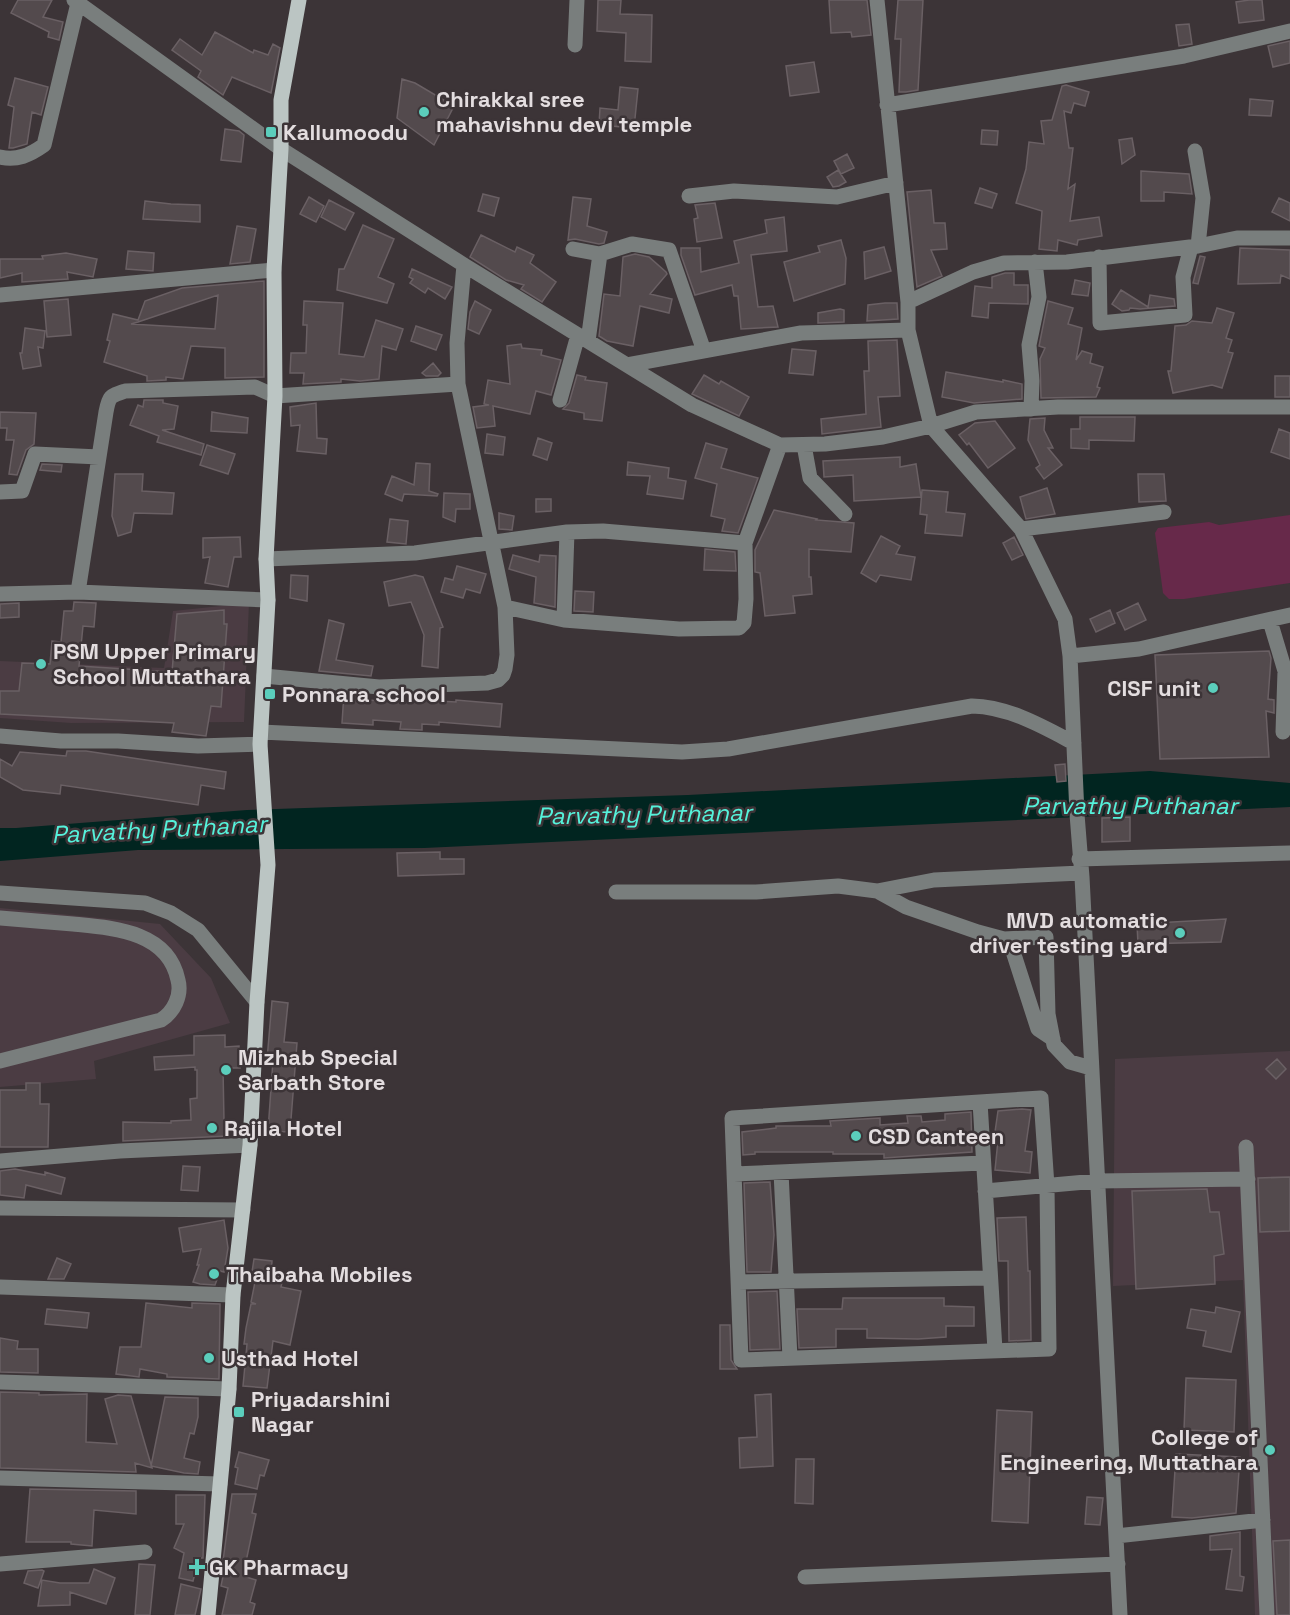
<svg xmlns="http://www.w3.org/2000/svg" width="1290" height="1615" font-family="'Space Grotesk',sans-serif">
  <rect width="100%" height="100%" fill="#3c3437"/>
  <path fill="#4b3c43" d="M249,603L244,722L71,723L0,718V661L164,668L173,611Z
    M0,908L160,924L211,978L230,1023L94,1061L96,1079L0,1087Z
    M1290,1051V1615H1255L1243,1280L1113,1286L1115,1059Z"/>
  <path fill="#67294a" d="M1290,515V583L1184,599H1169L1163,593L1155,533L1158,528L1209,522L1219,525Z"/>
  <path fill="#012520" d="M1150,771L1290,783V807L424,848L138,850L0,861V828H16L247,810L688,795Z"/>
  <path fill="#534a4d" stroke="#6a6064" stroke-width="1.5" fill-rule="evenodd" d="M18,0H52L43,17L63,22L59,40L48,37L49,32L11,13Z
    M598,0H621L620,14L652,15L651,62L625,61L626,33L597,31Z
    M829,0H867L871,35L852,37L851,32L831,33Z
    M898,0H923L918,90L906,92H899L901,39H895Z
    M1249,0H1262L1264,20L1239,23L1236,2Z
    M1189,24L1192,44L1179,46L1176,25Z
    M215,32L253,53L254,50L268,55L273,44L280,48L271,93L232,77L223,95L198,77L201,71L172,50L180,39L202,55Z
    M1290,41V63L1273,67L1268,46Z
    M814,62L819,92L790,96L786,66Z
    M15,78L48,87L41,115L32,112L27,144L13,148H9L14,107L8,105Z
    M402,79L415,83L454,106L434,145L397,118Z
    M1066,85L1089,92L1085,106L1074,103L1071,113L1064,111L1069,148H1073L1068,189L1075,184L1070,221L1099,217L1102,236L1078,240L1077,245L1058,240L1057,251L1039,249L1042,211L1016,203L1026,169L1029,142L1044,144L1041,121L1052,120L1062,86Z
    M620,87L638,89L634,128L599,125L600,108L618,110Z
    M1250,99L1273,101L1271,116L1249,115Z
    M225,129L239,131L244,135L241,162L221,160Z
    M982,130L998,131L997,145L981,144Z
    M1132,138L1135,155L1122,164L1119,140Z
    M847,154L854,168L841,174L834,161Z
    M838,170L846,182L839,186L833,187L827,177Z
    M1141,171L1189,174L1192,194L1164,192V201H1141Z
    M980,188L997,194L992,208L975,203Z
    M931,190L934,223H945L947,249L931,250L942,276L917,287L907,192Z
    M483,194L499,198L494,216L478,211Z
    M309,197L324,206L316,222L300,214Z
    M573,197L591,199L587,226L607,232L604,243L599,244L575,239L568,240Z
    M1279,198L1290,203V221L1272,212Z
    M329,200L354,213L345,230L321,217Z
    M145,201L171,204L200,205V222L143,219Z
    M715,203L722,238L697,242L694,219L698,218L695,205Z
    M784,217L787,251L751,255L758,307L773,306L778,327L741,329L738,296H734L732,285L695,295L681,255V248H700L701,272L739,263L734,241L767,233L765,220Z
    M363,225L394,239L378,277L394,284L387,303L337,290L339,269H344Z
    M237,226L256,229L250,262L230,264Z
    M481,235L515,252L517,247L534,255L530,263L556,282L542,302L521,289L524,285L506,280L470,257Z
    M841,240L846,258L845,284L794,301L784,262L820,252L818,246Z
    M884,247L891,271L865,279L864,252Z
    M1240,248L1290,250V279L1281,275L1280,283L1238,284Z
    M128,251L154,253L153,271L126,269Z
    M66,253L97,259L93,277L67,272L68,279L22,282V273L0,278V259H43L42,256Z
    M635,254L649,257L666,272L667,274L650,294L672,299L669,313L640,306L633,346L607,341L599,336L604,294L620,296L623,257Z
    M1200,256L1205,257L1198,284L1193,283Z
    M412,269L452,287L445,299L428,288L425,293L410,283L413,279L409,277Z
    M1005,273H1014V285H1028V304L989,303L988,318L972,316L975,286L992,288V277Z
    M1075,280L1090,283L1088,296L1072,294Z
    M264,281V377L225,378V348L191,346L183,379L166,377V380L147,381V376L104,362L110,341L107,340L113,314L138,320L145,301L182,288ZM218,295L215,329L131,324L138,322Z
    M1121,290L1148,307L1150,295L1174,299L1175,306L1140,309L1130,308L1129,310L1122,311L1112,304Z
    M68,299L71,335L47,337L44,301Z
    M304,301L343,303L339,354L364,357L376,320L403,329L396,350L382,346L379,379L360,381L341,379V382L303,384L304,373H290L291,353H306L307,325H303Z
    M475,301L491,310L479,334L468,329L470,312Z
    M1048,301L1073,308L1068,324L1082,328L1076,360L1082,351L1092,354L1090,363L1103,367L1097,387L1100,388L1096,397L1041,398L1040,359L1045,348L1039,346Z
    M885,303H897L898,319L867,321L868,305Z
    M1217,308L1234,313L1226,338L1232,340L1228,352L1233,353L1222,388L1212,385L1173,393L1168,371H1171L1175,326L1186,325L1192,321L1212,323Z
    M840,309L844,310V322L818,323V313Z
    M416,326L442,335L436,350L411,341Z
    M25,328L45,331L43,348L38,347L41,366L23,369L20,353H22Z
    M897,340L900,396L878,397L881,427L822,434L821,419L866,414L864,371H869L868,341Z
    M521,344L522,348L542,350L541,355L561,360L551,395L536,391L530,414L493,406L495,426L477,428L473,407L489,405L484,404L488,380L510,384L507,346Z
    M792,349L816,351L813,375L789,373Z
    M433,363L441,373L438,376H426L422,373Z
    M946,372L1003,382V380L1022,384V399L974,403L942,397Z
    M577,375L586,377L585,380L607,383L602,421L584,419V413L563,409L569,403Z
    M704,375L719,384L721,381L749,397L739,416L692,394Z
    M1275,376H1290V397H1275Z
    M144,400H163V403L178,406L174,429L162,430L204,444L201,455L157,442L159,436L130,425L138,405L143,407Z
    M316,403L317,438L327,439L326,454L297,451L300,425L291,426L290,407Z
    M0,412L36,413L34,444L26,450L17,475L9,474L14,440H6L7,428H0Z
    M212,412L248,418L247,433L211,431Z
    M1080,417H1135L1134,441L1089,440V449L1071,448V429H1080Z
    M1045,418L1044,430L1053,448H1048L1062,465L1044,479L1036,468L1040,465L1028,440L1030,419Z
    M995,421L1015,448L988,468L969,443L967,445L959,435L975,423Z
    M1279,429L1290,433V459L1271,452Z
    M487,434L505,437L503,455L485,453Z
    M538,438L552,443L547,460L533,455Z
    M706,443L727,449L721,468L758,478L738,533L722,531L725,519L711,516L717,484L695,478Z
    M207,445L235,454L228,474L200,465Z
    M900,457V467L916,464L921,497L854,501L853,475L824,477L823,461Z
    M628,462L669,468L668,478L686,481L683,499L647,494L650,476L627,475Z
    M416,463L430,464L429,491L438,494L437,496L404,494L402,501L385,494L392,476L414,485Z
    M42,464L62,465L61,472L40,470Z
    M115,474H143L142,491L174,493L172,514L134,513L131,532L118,536L112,516Z
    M1138,474H1164L1166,501L1139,502Z
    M1047,488L1055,514L1026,519L1020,497Z
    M922,490L948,492L946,512L965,514L962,536L925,533L927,515L920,514Z
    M444,493L470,494V509H456L455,522L443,517Z
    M536,499H551V511L536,512Z
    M774,510L817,519L816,520L854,523L851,552L809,549V577H811L812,594L793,596L795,613L765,616L760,573L755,572V550Z
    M499,513L514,516L512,530L499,529Z
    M390,519L408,521L406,544L387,542Z
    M881,536L900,546L896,554L915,557L911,580L880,575L876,582L861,573Z
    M240,537L241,557H234L228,587L205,583L210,557L203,558V538Z
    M1014,537L1023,555L1012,560L1003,543Z
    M705,549L735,552L736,571L704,570Z
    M513,555L539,562L540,555L556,556L555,607L534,603L536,577L509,569Z
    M457,566L486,574L480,593L466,589L463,598L441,592L445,578L453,580Z
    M291,575L308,576L307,601L290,598Z
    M415,575L423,577L443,627L440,628L438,668L422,666L424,635L411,602L389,606L384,582Z
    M575,591L594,592L593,612L574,611Z
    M74,602L96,603L94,627L83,626L79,666L172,672L177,614L224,610V624H227L221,707L211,706L206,736L172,732L174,723L0,714V691H19L22,663L50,664L52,641L61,642L64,611H73Z
    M19,603V617L0,618V604Z
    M1138,603L1146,620L1125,630L1117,613Z
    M1110,610L1115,623L1096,632L1090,619Z
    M329,620L344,624L336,660L373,666L371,676L319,671Z
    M1269,651L1271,658L1268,699L1274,700V713L1266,711L1269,757L1160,759L1155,655Z
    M344,693L368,696L367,700L402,702V699L456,702V700L502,704L500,727L439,722V725L422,724V730L400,729L401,722L373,720V725L342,723Z
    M67,751H86L226,772L224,789L201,785L198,805L61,785L60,794L23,790L0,777V759L12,766L20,752L66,756Z
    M1065,764L1066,781L1057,782L1055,765Z
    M1130,817V841L1102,842V818Z
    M440,852V859H464V874L398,876L397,853Z
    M1226,919L1221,942L1138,944L1137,924Z
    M272,1001L288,1003L284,1042L297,1043L290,1132L268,1131L273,1060H267Z
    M225,1035V1047L239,1046L240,1068H223L224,1121H227L228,1136L123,1141V1122L171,1123V1121L191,1120L190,1099L197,1098V1070H195V1067L155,1070L154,1057L194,1055V1036Z
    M1277,1059L1286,1069L1276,1079L1266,1069Z
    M26,1083H40V1104H49L48,1147H0V1090H26Z
    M1022,1109L1031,1110L1025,1151L1032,1152L1030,1173L995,1170L998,1140L994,1139L998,1111Z
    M971,1112L972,1152L884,1158V1154H833V1152H755V1154L743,1155L742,1132L776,1128V1126H831L830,1121L880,1118V1125L908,1123L907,1116H921L922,1122L945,1120V1114Z
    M183,1166L200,1167L198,1191L181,1190Z
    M15,1169L45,1175V1172L65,1178L61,1194L26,1185L24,1198L0,1195V1171Z
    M1290,1177V1231L1260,1232L1258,1178Z
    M770,1182L774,1235L771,1272H747L744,1183Z
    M1207,1189L1210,1212H1219L1224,1254L1214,1256L1215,1284L1136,1289L1132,1191Z
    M1026,1217L1028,1271H1030L1031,1340L1009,1341L1008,1261H999L997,1218Z
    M224,1220L228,1248L224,1272L220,1271L215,1285L200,1284L193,1282L199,1265H197L201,1249L183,1252L179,1228Z
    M57,1258L71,1264L64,1279H48Z
    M254,1259L272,1261L271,1275L283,1277L281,1287L301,1291L290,1345L273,1341L267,1388L243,1386L247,1344H244L246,1328L251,1304H256L251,1302L257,1272H252Z
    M777,1291L780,1349L750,1350L748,1292Z
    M843,1298H944V1306L974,1307V1326H946V1337L918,1339L867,1338V1329H836V1347L799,1348L797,1309H842Z
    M146,1303L192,1308V1303L220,1304L219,1379L167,1377V1374L140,1369L139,1377L116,1374L120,1347H141Z
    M1216,1307L1240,1312L1231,1352L1203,1346L1206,1331L1187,1328L1191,1309L1215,1313Z
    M47,1309L89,1313L87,1328L45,1324Z
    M720,1325H730L731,1360L737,1369H720Z
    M0,1338L18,1341L17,1349H38V1373L0,1372Z
    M1186,1378L1236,1380L1234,1432L1184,1430Z
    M0,1392L39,1393V1395L87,1394L86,1442L117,1444L105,1399L118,1395L131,1396L152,1468L135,1463L136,1472L0,1468Z
    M771,1394L773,1466L740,1468L739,1438L757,1437L755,1395Z
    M165,1397L198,1398V1417L194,1434L190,1433L184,1458L200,1462L198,1474L184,1473L151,1466Z
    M997,1410L1032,1412L1028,1523L992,1521Z
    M239,1452L269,1460L264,1476L260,1475L257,1489L235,1484L238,1468L235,1467Z
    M1176,1454L1240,1457L1236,1513L1192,1518L1172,1517Z
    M796,1459H814L813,1504L795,1503Z
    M30,1489L136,1491V1514L94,1510L92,1546L71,1544V1542H26Z
    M232,1494H256L252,1513L256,1514L243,1576L256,1580L250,1602L255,1604L252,1615H222L228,1588L221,1586L226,1562L223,1561Z
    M176,1495H205L203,1558H199L193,1581L179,1578L184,1553L174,1548L184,1524H176Z
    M1087,1497L1103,1498L1100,1525L1085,1524Z
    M1240,1532V1576L1244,1577L1242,1591L1226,1589L1232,1549L1210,1550V1536Z
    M1290,1540V1615H1277L1273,1541Z
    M139,1564L155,1565L150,1615H135Z
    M94,1569L115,1578L106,1604L70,1592V1605L38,1606L42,1580L60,1583H89Z
    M42,1570L44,1571L38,1588L24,1583L28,1571Z
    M181,1584L201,1589L195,1615H175Z"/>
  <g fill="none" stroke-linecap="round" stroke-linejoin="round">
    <path stroke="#797e7d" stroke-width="15" d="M74,0L281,149L464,265L692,405L780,445L825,444L883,437L931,426L976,412L1058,407H1290
      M877,0L908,302V330L931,426L1021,529L1065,619L1070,656L1077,814L1082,877L1120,1615
      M575,45L577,0
      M887,105L1184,56L1290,31
      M1195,151L1203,198L1198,246
      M0,157C17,161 30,155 44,145L78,3
      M689,196L734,191L837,197L896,183
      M573,249L600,254L632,244L669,250L704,351
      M1099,257L1100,323L1185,315L1183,277L1191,247
      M0,295L274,270
      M908,302L973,272L1004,263L1067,262L1198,246L1237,238H1290
      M588,341L600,254
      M627,365L801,333L908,330
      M560,400L578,335
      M1031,409L1032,381L1029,345L1039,297L1035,262
      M804,445L810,478L845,514
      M0,492L22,491L35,454L99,457
      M1021,529L1164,512
      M266,559L415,553L567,532L603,531L745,543
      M78,592L106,412C109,396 110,396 125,391L255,387L275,396L458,384
      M0,594L78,592L268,600
      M505,607L564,620L679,629L739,628L744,623L746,599L745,543L780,445
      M564,620L567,532
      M1270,621L1285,671L1283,732
      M1070,656L1139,649L1290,615
      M264,676L379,687L487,683L498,680L503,675L505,669L507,655L505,607L458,384L457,343L464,265
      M261,732L682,752L728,749L972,706C1009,707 1042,726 1074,743
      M0,736L61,741H118L198,746L260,744
      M1079,859L1290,853
      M877,891L934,880L1081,873
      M616,892H756L838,886L877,891L906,907L978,932L1004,939L1046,937L1048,1014L1054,1045L1070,1062L1091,1068
      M0,893L145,903L171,913L198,930L257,1002
      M0,918C24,920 49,922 73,924C113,928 168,931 178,980C182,995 174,1012 161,1020L0,1061
      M1009,939L1038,1029L1053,1039
      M1041,1098L1047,1186L1049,1349L741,1360L732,1118Z
      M980,1102L995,1350
      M1246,1147L1267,1615
      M0,1161L120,1151L250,1145
      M781,1172L790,1358
      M734,1174L983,1163
      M985,1191L1097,1181L1248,1179
      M0,1208L243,1210
      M738,1282L990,1278
      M0,1287L233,1295
      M0,1382L229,1389
      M0,1478L220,1484
      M1116,1536L1263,1520
      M0,1564L145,1552
      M805,1577L1118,1564"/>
    <path stroke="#bbc5c3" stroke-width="15" d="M208,1615L229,1389L233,1295L250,1145L257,1002L268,865L260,744L268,600L266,559L275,396L274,270L281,149V100L299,0"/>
  </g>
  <g fill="#5bcebc" stroke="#3c3437" stroke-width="2">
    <circle cx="424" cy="112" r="6"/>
    <rect x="265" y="126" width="12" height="12" rx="3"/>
    <circle cx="41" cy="664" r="6"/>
    <circle cx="1213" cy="688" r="6"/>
    <rect x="264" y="688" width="12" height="12" rx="3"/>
    <circle cx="1180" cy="933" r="6"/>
    <circle cx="226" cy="1070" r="6"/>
    <circle cx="212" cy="1128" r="6"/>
    <circle cx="856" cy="1136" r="6"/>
    <circle cx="214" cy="1274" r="6"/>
    <circle cx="209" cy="1358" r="6"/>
    <rect x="233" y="1406" width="12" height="12" rx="3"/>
    <circle cx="1270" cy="1450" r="6"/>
    <path d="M194 1558h6v6h6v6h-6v6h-6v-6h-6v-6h6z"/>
  </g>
  <g text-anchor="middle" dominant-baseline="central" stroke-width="5" stroke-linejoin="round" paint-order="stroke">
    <g font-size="22" font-weight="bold" fill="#e3dddf" stroke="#3c3437" text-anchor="start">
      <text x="436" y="99">Chirakkal sree<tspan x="436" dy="25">mahavishnu devi temple</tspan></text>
      <text x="283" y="132">Kallumoodu</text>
      <text x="53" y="651">PSM Upper Primary<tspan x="53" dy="25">School Muttathara</tspan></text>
      <text x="1201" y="688" text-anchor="end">CISF unit</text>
      <text x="282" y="694">Ponnara school</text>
      <text x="1168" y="920" text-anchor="end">MVD automatic<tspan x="1168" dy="25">driver testing yard</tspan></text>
      <text x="238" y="1057">Mizhab Special<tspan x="238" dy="25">Sarbath Store</tspan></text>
      <text x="224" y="1128">Rajila Hotel</text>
      <text x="868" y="1136">CSD Canteen</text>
      <text x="226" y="1274">Thaibaha Mobiles</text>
      <text x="221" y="1358">Usthad Hotel</text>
      <text x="251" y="1399">Priyadarshini<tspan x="251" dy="25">Nagar</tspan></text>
      <text x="1258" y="1437" text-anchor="end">College of<tspan x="1258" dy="25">Engineering, Muttathara</tspan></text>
      <text x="209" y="1567">GK Pharmacy</text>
    </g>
    <g font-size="24" font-style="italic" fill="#55f2db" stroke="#3c3437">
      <text x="1130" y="805">Parvathy Puthanar</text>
      <text transform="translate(644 814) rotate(-1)">Parvathy Puthanar</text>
      <text transform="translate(159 829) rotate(-3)">Parvathy Puthanar</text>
    </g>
  </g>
</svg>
